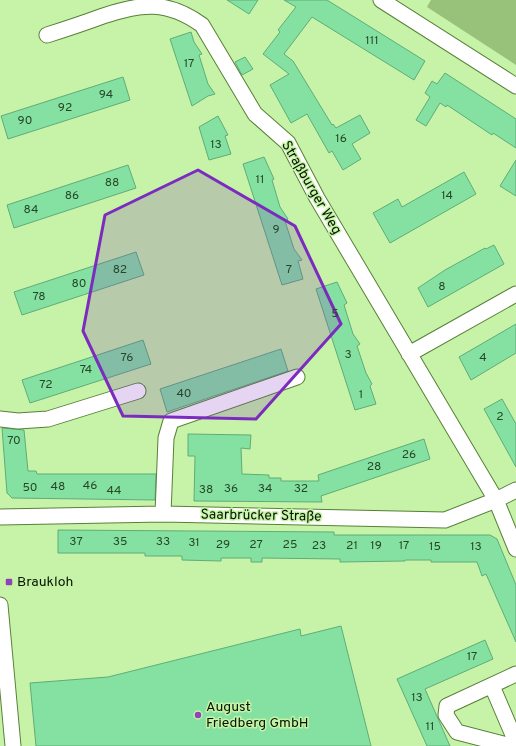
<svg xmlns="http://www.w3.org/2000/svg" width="516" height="746" font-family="Overpass,sans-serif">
  <rect width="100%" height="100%" fill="#c6f3a7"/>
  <path fill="#98c17a" d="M431,0H516V65L427,7Z"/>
  <path fill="#85e1a1" stroke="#5fac78" d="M227,0H258L249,14Z
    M284,0H327L425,61L414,80L312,17L284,54L293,61L332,125L333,124L336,128L360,115L370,133L352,144L361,159L343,170L332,151L329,153L307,114L291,123L270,85L289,74L263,54L280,32L278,30L296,7Z
    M191,32L194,42L202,54L199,55L208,84L215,94L208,96L192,106L170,39Z
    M245,57L253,69L242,75L235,62Z
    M445,73L516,119V148L493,133L492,135L447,105L446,107L440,103L426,126L416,120L430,97L425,93L432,81L437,84Z
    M123,77L130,100L8,139L1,116Z
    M218,116L228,135L225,136L231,154L209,160L199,127Z
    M264,157L274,179L272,180L280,207L288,219L285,221L294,249L302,260L298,261L303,279L282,285L243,164Z
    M516,160V196L500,186Z
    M128,165L136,188L14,228L7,205Z
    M464,172L476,194L390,243L373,213L398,199L402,207Z
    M494,245L504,264L428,307L418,288L445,270L485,248L486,249Z
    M136,252L144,275L22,315L14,292Z
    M337,282L347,303L344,305L353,334L360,344L357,346L366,373L372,384L370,386L376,404L355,410L316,289Z
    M516,324V353L471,380L459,357Z
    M143,340L151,364L30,403L22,380Z
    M281,349L288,371L167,412L160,389Z
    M502,399L516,424V467L484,409Z
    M2,428L24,430L28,471H36L37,474H156L155,500L12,498L7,493Z
    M188,434L251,435L250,449L241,448L242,474L269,475V478H281V481H319L318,475L424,439L430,459L321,496L322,502L194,501L195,456H188Z
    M58,530L334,532V535H490L497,539L516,585V642L486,574L482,576L477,562H431V560H405V561L340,562V559L262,558V562H251V558H221V561L182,560V556H145V553H58Z
    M341,626L371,746H36L30,683L108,677L300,629L301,636Z
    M485,640L493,659L425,689L450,746H427L397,679Z"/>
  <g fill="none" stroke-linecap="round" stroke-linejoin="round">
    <g stroke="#598038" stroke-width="17">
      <path id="minor" d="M381,0L516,86
        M47,35C66,29 84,23 103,16C142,3 167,0 202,25L255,114L288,143L317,198L496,500L516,549
        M409,354L516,294
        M0,419L18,421L48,419L138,391
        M163,514L166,438L171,421L297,377
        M0,517L163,514L445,520L496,500L516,490
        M0,605L13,746
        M492,686L516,742
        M511,746L457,732L446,715L447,706L516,674"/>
    </g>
    <use href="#minor" stroke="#fff" stroke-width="15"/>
  </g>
  <path fill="#7b2cbf" fill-opacity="0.2" stroke="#7b2cbf" stroke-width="3" stroke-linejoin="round" d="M198,170L295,226L341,324L256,419L123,416L83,331L105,215Z"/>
  <g fill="#8f43b5" stroke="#c6f3a7" stroke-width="1.5">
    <rect x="5" y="578" width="8" height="8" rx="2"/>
    <circle cx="198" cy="715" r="4"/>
  </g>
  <g text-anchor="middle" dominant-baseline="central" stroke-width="3" stroke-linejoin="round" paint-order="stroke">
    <g font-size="12" fill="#264828">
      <text x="372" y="41">111</text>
      <text x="189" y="64">17</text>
      <text x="106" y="95">94</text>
      <text x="65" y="108">92</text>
      <text x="25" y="121">90</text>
      <text x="341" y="139">16</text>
      <text x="216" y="145">13</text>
      <text x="260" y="180">11</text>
      <text x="112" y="183">88</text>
      <text x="72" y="196">86</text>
      <text x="447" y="196">14</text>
      <text x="31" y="210">84</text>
      <text x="276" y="230">9</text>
      <text x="120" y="270">82</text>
      <text x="289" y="270">7</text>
      <text x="79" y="284">80</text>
      <text x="442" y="287">8</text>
      <text x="39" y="297">78</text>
      <text x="335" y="314">5</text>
      <text x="348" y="355">3</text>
      <text x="127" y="358">76</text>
      <text x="483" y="358">4</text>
      <text x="86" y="370">74</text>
      <text x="46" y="385">72</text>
      <text x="184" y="394">40</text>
      <text x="361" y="395">1</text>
      <text x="500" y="417">2</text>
      <text x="14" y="441">70</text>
      <text x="409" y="455">26</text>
      <text x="374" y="467">28</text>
      <text x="90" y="486">46</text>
      <text x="58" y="487">48</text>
      <text x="30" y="488">50</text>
      <text x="231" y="489">36</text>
      <text x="265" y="489">34</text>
      <text x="301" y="489">32</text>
      <text x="206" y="490">38</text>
      <text x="114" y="491">44</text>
      <text x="76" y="542">37</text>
      <text x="120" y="542">35</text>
      <text x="163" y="542">33</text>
      <text x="194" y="543">31</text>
      <text x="223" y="545">29</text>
      <text x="256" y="545">27</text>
      <text x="290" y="545">25</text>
      <text x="319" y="546">23</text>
      <text x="352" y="546">21</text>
      <text x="376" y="546">19</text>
      <text x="404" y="546">17</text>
      <text x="435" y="547">15</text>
      <text x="476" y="547">13</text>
      <text x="472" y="657">17</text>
      <text x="417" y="698">13</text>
      <text x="430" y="727">11</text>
    </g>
    <g font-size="14" fill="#061500" stroke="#c6f3a7">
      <text transform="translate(311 188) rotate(60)">Straßburger Weg</text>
      <text transform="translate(261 516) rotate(1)">Saarbrücker Straße</text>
    </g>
    <g font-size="14" fill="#061500" stroke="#c6f3a7" text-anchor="start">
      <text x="17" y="582">Braukloh</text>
      <text x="206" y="707">August<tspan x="206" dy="16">Friedberg GmbH</tspan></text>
    </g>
  </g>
</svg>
